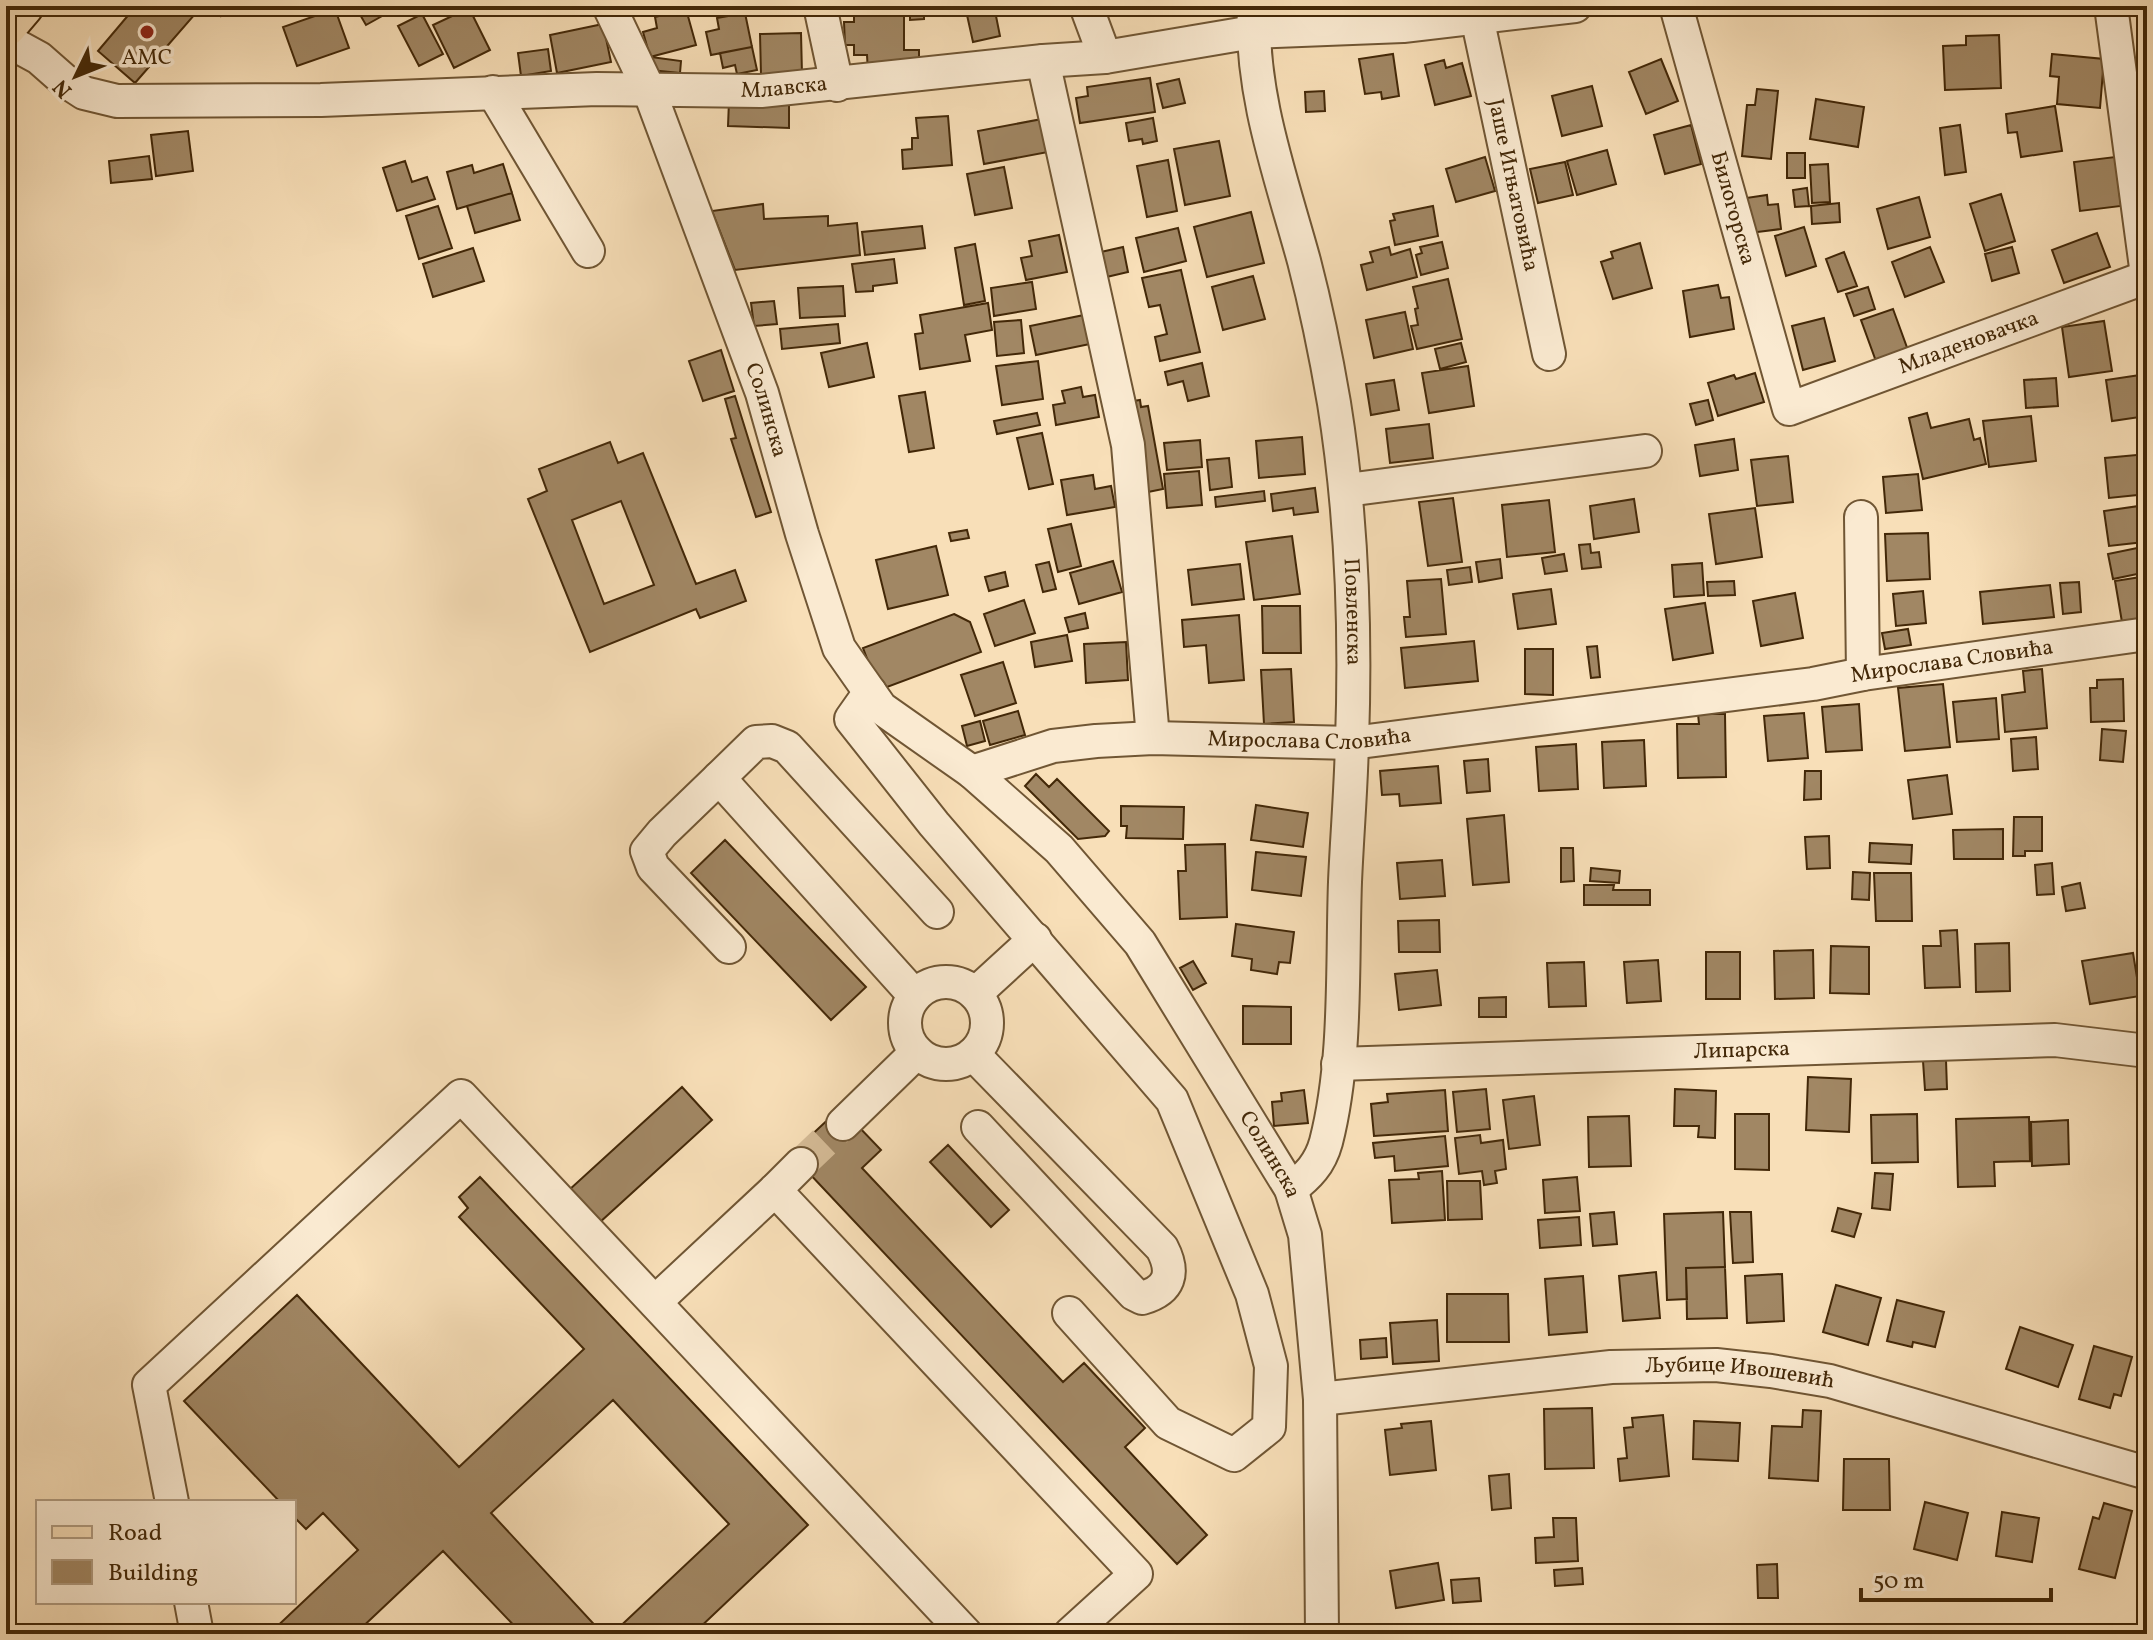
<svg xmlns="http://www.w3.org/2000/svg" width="2153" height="1640" font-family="Vollkorn,serif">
  <rect width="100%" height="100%" fill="#f8dfb8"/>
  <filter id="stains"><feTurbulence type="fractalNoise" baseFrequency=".0025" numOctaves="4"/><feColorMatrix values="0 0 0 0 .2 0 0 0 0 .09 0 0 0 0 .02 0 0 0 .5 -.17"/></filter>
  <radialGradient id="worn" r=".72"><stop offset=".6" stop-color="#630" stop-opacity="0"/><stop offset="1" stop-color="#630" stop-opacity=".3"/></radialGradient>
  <path fill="#a18764" stroke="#432808" stroke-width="2" fill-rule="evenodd" d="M136,6H187L196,13L135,83L98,51Z
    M216,6H238L221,16Z
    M355,6H400L366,25Z
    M865,6H888V15H904V50H919V70L868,73L867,55H854V45H845L844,22H854V11L865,10Z
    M910,6H924V19L910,20Z
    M965,6H994L1000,36L973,42Z
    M469,8L490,50L454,68L433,25Z
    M335,9L349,48L297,66L283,27Z
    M686,9L696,45L650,57L643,32L657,28L655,17Z
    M745,13L752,47L711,55L706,32L719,29L717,18Z
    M422,14L443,54L419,66L398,26Z
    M603,24L611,62L557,73L550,35Z
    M801,33L802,74L761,75L760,34Z
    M1999,35L2001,88L1945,90L1943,46L1966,45V36Z
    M752,47L757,70L737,74L735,65L723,68L720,53Z
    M548,49L551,71L521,76L518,53Z
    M2142,49H2147V86H2141Z
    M1393,54L1399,96L1382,99L1381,92L1365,94L1359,59Z
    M2052,54L2104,59L2100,108L2057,104L2059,77L2050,76Z
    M651,57L681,61L680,73L650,70Z
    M1661,59L1678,101L1646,114L1629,72Z
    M1444,60L1446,68L1462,63L1471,96L1435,105L1425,65Z
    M1150,78L1155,112L1080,123L1076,98L1088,96L1087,87Z
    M1179,79L1185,103L1163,108L1157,84Z
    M1592,86L1602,126L1562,136L1552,96Z
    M1757,89L1778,91L1771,159L1742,156L1747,105H1755Z
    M1324,91L1325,111L1306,112L1305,92Z
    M1816,99L1864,107L1858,147L1810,139Z
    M729,101L789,104V128L728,126Z
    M2055,106L2062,151L2021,157L2017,132L2008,133L2006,114Z
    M948,116L952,165L903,169L902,150L912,149V138H918L916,118Z
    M1153,118L1157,141L1143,144L1142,139L1129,141L1126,123Z
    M1042,119L1048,152L984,164L978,131Z
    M1691,125L1701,164L1665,174L1654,135Z
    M1960,125L1966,172L1945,175L1940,128Z
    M188,131L193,171L156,176L151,135Z
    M1219,141L1230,196L1185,205L1174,149Z
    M1607,150L1616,184L1577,195L1567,161Z
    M1787,153H1805V178H1787Z
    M149,156L152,179L111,183L109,161Z
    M1485,157L1495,191L1456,202L1446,169Z
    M2115,157L2121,206L2080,211L2074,162Z
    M1168,160L1177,211L1147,217L1137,166Z
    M405,161L412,182L427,177L435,199L397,211L383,168Z
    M1565,162L1573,195L1538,203L1530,169Z
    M503,164L512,193L457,209L447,172L472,165L474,173Z
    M1828,164L1830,202L1812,203L1810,165Z
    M1004,167L1012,208L975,215L967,174Z
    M1807,188L1809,206L1795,207L1793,190Z
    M512,193L520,220L475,233L467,206Z
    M2001,194L2015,241L1985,251L1970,204Z
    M1767,195L1768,205L1778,204L1781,229L1750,233L1746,198Z
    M1919,197L1930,237L1888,249L1877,209Z
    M1839,203L1840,222L1812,224L1811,206Z
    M763,204L764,219L828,216V226L857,223L860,255L735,270L712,211Z
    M438,206L452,248L419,259L406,216Z
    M1433,206L1438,236L1395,245L1390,221L1395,220L1393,214Z
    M1251,212L1264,263L1207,277L1194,227Z
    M922,226L925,248L865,255L862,232Z
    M1804,227L1816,266L1786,276L1775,236Z
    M1178,228L1186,261L1144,272L1136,238Z
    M2097,233L2110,267L2064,283L2052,250Z
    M1059,235L1067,272L1026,280L1021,258L1032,256L1029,241Z
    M1442,242L1448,268L1421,275L1416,255L1422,253L1420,247Z
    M1640,243L1652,288L1613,299L1601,262L1613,258L1611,252Z
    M975,244L985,301L964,305L955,248Z
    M1123,247L1128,272L1098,279L1092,254Z
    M1389,247L1391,255L1410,249L1417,277L1367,290L1361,265L1373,262L1370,252Z
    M1930,247L1944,282L1905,297L1892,262Z
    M2012,247L2019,273L1992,281L1985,254Z
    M473,248L484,281L433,297L423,264Z
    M1844,252L1857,286L1838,292L1826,259Z
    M894,259L897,283L873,286V291L856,292L852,264Z
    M1181,270L1200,352L1160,361L1155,337L1167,334L1160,305L1149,307L1142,278Z
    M1253,276L1265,319L1223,330L1212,287Z
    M1448,279L1462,339L1417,349L1411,326L1418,325L1415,309L1418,308L1413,287Z
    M1032,282L1036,309L994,316L991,288Z
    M1718,285L1721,298L1729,297L1734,329L1690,337L1683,291Z
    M843,286L845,316L800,318L798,288Z
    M1868,287L1875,309L1854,316L1846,294Z
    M774,301L777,324L754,326L751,303Z
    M988,303L992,330L965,335L970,361L920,369L915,334L923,333L920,315Z
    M1893,309L1909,353L1877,364L1861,320Z
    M1405,312L1413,349L1374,358L1366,320Z
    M1084,315L1090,344L1036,355L1030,326Z
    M1824,318L1835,361L1803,370L1792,326Z
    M1021,320L1024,353L997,356L994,322Z
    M2104,321L2112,371L2069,377L2062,327Z
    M838,324L840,343L782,349L780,329Z
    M867,343L874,377L829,387L821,353Z
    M1461,343L1466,362L1440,369L1435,349Z
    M721,350L734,391L703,401L689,361Z
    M1038,361L1043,399L1002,405L996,366Z
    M1202,363L1209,396L1188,401L1183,381L1168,385L1165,372Z
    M1468,366L1474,406L1429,413L1422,373Z
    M1755,373L1764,402L1718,416L1708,383L1734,375L1736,379Z
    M2147,374V416L2112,421L2106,380Z
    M2056,378L2058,406L2026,408L2024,380Z
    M1394,380L1399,410L1371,415L1366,384Z
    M1081,387L1083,397L1095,395L1099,417L1056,425L1053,405L1065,403L1062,391Z
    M925,392L934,448L909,452L899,396Z
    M735,396L771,512L756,517L731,439L736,438L725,399Z
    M1140,400L1141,407L1148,406L1163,489L1143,493L1127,402Z
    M1708,400L1713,420L1696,425L1690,404Z
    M1037,413L1040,425L997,434L994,421Z
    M1927,413L1931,428L1969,419L1974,440L1980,438L1986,464L1923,479L1909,418Z
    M2031,416L2036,461L1989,467L1983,421Z
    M1429,424L1433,458L1390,463L1386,429Z
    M1042,433L1053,484L1029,489L1017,438Z
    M1302,437L1305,474L1259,478L1256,441Z
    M1734,439L1738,470L1700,476L1695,445Z
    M1200,440L1202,467L1167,470L1164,443Z
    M610,442L618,463L643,453L696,584L735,570L746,601L700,618L696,609L590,652L528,499L547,491L539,469ZM621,501L654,585L604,604L572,520Z
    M2147,454V494L2109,498L2105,458Z
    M1788,456L1793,502L1757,506L1751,460Z
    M1229,458L1232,487L1210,490L1207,460Z
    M1199,471L1202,505L1167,508L1164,474Z
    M1918,474L1922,510L1886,513L1883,477Z
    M1093,475L1095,489L1111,486L1115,507L1067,515L1061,480Z
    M1315,488L1318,512L1294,515L1293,508L1273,511L1271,494Z
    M1264,491L1265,501L1216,507L1215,497Z
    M1453,498L1462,562L1428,566L1419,502Z
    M1634,499L1639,532L1594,539L1590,506Z
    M1549,500L1555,552L1507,557L1502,505Z
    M2139,506L2144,542L2109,546L2104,511Z
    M1755,508L1762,557L1716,564L1709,514Z
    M1071,524L1081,566L1058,572L1048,529Z
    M967,530L969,538L951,541L949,533Z
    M1928,533L1930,579L1887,581L1885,534Z
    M1292,536L1300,594L1254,600L1246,542Z
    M1590,544L1591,553L1599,552L1601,567L1582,569L1579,545Z
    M936,546L948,595L888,609L876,560Z
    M2147,546V572L2113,579L2108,554Z
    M1564,554L1567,571L1545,574L1542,558Z
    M1500,559L1502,578L1479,582L1476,562Z
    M1113,561L1122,592L1079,604L1070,573Z
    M1049,562L1056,589L1043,592L1036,565Z
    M1702,563L1704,595L1674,597L1672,565Z
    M1240,564L1244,599L1192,605L1188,570Z
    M1470,567L1472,582L1449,585L1447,570Z
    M1005,572L1008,586L989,591L985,577Z
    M2147,576V618L2122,622L2115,581Z
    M1441,579L1446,634L1406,637L1404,617H1410L1407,581Z
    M1734,581L1735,595L1708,596L1707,582Z
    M2079,582L2081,612L2063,614L2060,583Z
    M2050,585L2054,617L1983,624L1980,592Z
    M1551,589L1556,624L1518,629L1513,594Z
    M1923,591L1926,623L1896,626L1893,594Z
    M1795,593L1803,638L1761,646L1753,601Z
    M1024,600L1035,633L995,646L984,614Z
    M1705,603L1713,653L1673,660L1665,609Z
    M1262,606H1300L1301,653H1263Z
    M1085,613L1088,628L1069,632L1065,618Z
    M954,614L970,622L981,652L879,690L863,648Z
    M1239,615L1244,680L1209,683L1206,645L1184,647L1182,620Z
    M1908,629L1911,645L1885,649L1882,633Z
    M1067,635L1072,661L1035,667L1031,642Z
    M1474,641L1478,681L1405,688L1401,648Z
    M1126,642L1128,680L1086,683L1084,644Z
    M1597,646L1600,677L1591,678L1587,647Z
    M1525,649H1553V695L1525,694Z
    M1003,662L1016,703L975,716L961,675Z
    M1291,669L1294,722L1264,724L1261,670Z
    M2042,669L2047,728L2005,732L2002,695L2025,692L2023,671Z
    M2123,679L2124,721L2091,722L2090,688H2097V680Z
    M1943,684L1950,747L1905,751L1898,688Z
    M1996,698L1999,739L1957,742L1953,702Z
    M1859,704L1862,750L1826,752L1822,707Z
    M1018,711L1025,735L990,745L983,721Z
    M1804,713L1808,758L1768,761L1764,716Z
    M1698,714H1725L1726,777L1678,778L1677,724H1699Z
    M980,721L985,741L967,746L962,726Z
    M2102,729L2126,731L2123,762L2100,760Z
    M2036,737L2038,769L2013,771L2011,739Z
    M1644,740L1646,786L1604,788L1602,742Z
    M1576,744L1578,789L1539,791L1536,747Z
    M1488,759L1490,791L1467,793L1464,761Z
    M1438,766L1441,803L1400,806L1399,794L1382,795L1380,771Z
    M1805,771H1821V799L1804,800Z
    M1036,774L1049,787L1057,779L1109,831L1105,836L1078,839L1025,786Z
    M1947,775L1952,814L1913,819L1908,780Z
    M2147,779V795H2143L2141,780Z
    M1256,805L1308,813L1303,847L1251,840Z
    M1121,806L1184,807L1183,839L1126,838L1127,826H1121Z
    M1504,815L1509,882L1473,885L1467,819Z
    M2014,817H2042V851H2025V856H2013Z
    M2003,829V859H1954L1953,830Z
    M1829,836L1830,868L1807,869L1805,837Z
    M725,840L866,987L831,1020L691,873Z
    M1870,843L1912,845L1911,864L1869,862Z
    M1225,844L1227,917L1180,919L1178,871H1186L1185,845Z
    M1561,848H1573L1574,881L1561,882Z
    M1256,852L1306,857L1301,896L1252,890Z
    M1442,860L1445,896L1400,899L1397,863Z
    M2052,863L2054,894L2037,895L2035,865Z
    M1591,868L1620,871L1619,883L1590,881Z
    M1853,872L1870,873L1869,900L1852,899Z
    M1874,873H1911L1912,921H1876Z
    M2080,883L2085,908L2066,911L2062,887Z
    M1584,885H1614L1613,890H1650V905H1584Z
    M1439,920L1440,952H1399L1398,921Z
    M1236,924L1294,932L1290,963L1279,962L1277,974L1251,970L1252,959L1232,956Z
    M1957,930L1960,987L1925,988L1923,946H1941L1940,931Z
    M2009,943L2010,991L1976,992L1975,944Z
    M1831,946L1869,947V994L1830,993Z
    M1813,950L1814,998L1775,999L1774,951Z
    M1706,952H1740V999H1706Z
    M2133,953L2140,996L2090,1004L2082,961Z
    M1658,960L1661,1001L1627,1003L1624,962Z
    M1193,961L1206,983L1193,990L1180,968Z
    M1584,962L1586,1006L1549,1007L1547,963Z
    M1437,970L1441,1005L1399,1010L1395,974Z
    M1506,997V1017H1479V998Z
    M1243,1006L1291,1007V1044H1243Z
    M1946,1060L1947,1089L1925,1090L1923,1061Z
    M1808,1077L1851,1079L1849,1132L1806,1130Z
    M682,1087L712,1120L599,1223L569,1190Z
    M1486,1089L1490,1129L1457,1132L1453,1092Z
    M1675,1089L1716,1091L1715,1138L1698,1137L1699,1126H1674Z
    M1304,1090L1308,1123L1274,1126L1272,1102L1282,1101L1281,1093Z
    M1445,1090L1448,1131L1374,1136L1371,1104L1388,1102L1387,1094Z
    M1534,1096L1540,1145L1509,1149L1503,1100Z
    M834,1114L859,1127L881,1150L862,1168L1063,1382L1084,1363L1145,1428L1125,1447L1207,1535L1177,1564L791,1154Z
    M1735,1114H1769V1170L1735,1169Z
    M1917,1114L1918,1162L1872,1163L1871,1115Z
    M1629,1116L1631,1166L1589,1167L1588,1117Z
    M2029,1117L2030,1161L1994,1162L1995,1186L1958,1187L1956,1119Z
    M2068,1120L2069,1164L2032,1166L2031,1122Z
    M1480,1135L1481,1143L1503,1140L1506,1169L1495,1171L1497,1183L1484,1185L1482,1171L1459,1174L1455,1138Z
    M1445,1136L1448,1166L1395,1171L1394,1156L1375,1158L1373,1143Z
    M948,1145L1009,1210L991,1227L930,1162Z
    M1442,1171L1445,1220L1392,1223L1389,1180L1419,1179L1418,1173Z
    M1875,1173L1893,1174L1890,1210L1872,1208Z
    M480,1177L808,1525L693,1634H612L729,1524L613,1400L491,1513L603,1634H522L443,1551L355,1634H269L358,1550L323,1513L306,1529L294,1517V1502H280L184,1401L297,1295L459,1467L584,1349L459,1217L468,1208L459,1197Z
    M1577,1177L1580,1211L1545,1213L1543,1180Z
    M1447,1181H1480L1482,1219L1448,1220Z
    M1838,1208L1861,1214L1854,1237L1832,1231Z
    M1614,1212L1617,1244L1593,1246L1590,1214Z
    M1723,1212L1725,1267L1686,1268L1687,1299L1667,1300L1664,1214Z
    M1730,1212H1751L1753,1262L1733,1263Z
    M1579,1217L1581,1245L1540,1248L1538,1220Z
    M1725,1267L1727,1318L1687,1319L1686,1268Z
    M1656,1272L1660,1318L1623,1321L1619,1276Z
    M1782,1274L1784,1321L1747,1323L1745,1276Z
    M1583,1276L1587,1332L1549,1335L1545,1279Z
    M1836,1285L1881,1298L1868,1345L1823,1332Z
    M1447,1294H1508L1509,1342H1447Z
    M1897,1300L1944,1312L1935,1347L1913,1342L1912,1347L1887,1341Z
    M1437,1320L1439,1361L1393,1364L1390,1323Z
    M2020,1327L2073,1345L2058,1387L2006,1369Z
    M1386,1338L1387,1357L1361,1359L1360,1340Z
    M2094,1346L2132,1357L2121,1396L2114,1394L2110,1408L2079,1399Z
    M1592,1408L1594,1468L1545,1469L1544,1409Z
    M1803,1410L1821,1411L1818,1481L1769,1478L1772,1426L1802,1427Z
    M1663,1415L1669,1476L1620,1481L1618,1459L1627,1458L1624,1428L1633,1427L1632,1418Z
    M1431,1421L1436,1470L1390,1475L1385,1430L1402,1428L1401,1424Z
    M1694,1421L1740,1423L1738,1461L1693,1459Z
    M1844,1459H1889L1890,1510H1843Z
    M1509,1474L1511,1508L1492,1510L1489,1476Z
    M1925,1502L1968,1513L1957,1560L1914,1549Z
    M2104,1503L2132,1511L2115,1578L2079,1569L2093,1517L2099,1519Z
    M2002,1512L2039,1518L2032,1562L1996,1556Z
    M1553,1518H1576L1578,1561L1536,1563L1535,1538L1554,1537Z
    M1438,1563L1444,1600L1396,1608L1390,1571Z
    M1777,1564L1778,1598H1758L1757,1565Z
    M1582,1568L1583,1584L1555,1586L1554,1570Z
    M1479,1578L1481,1601L1453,1603L1451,1580Z"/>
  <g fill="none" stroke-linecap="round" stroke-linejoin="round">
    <path stroke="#d4ba95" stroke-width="32" stroke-dasharray="32 16" stroke-linecap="butt" d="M801,1164L843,1124"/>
    <g stroke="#705634" stroke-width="36">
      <g id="minor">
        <path id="s1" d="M609,6L649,90L762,393L802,534L839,648L881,708L972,772L1059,849L1140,943L1291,1189L1305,1235L1320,1399L1322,1634"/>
        <path d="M820,6L837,85"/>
        <path d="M1086,6L1105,57"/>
        <path id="s2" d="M1254,6C1250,94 1281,177 1304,261C1316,307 1326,356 1334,403C1352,515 1356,629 1352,742C1351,789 1347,835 1345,882C1342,966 1347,1060 1326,1142C1320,1164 1308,1176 1291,1189"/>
        <path id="s3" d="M1676,6L1789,409L2147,277"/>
        <path d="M2111,6L2147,275"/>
        <path id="s4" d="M1477,17L1549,354"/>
        <path id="s5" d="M6,40L39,58L64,80L84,93L117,101L321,100L597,89L761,91L1043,61L1105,57L1253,32L1403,26L1575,6"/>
        <path d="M1043,61L1128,445L1153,738"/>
        <path d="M493,92L588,251"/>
        <path d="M1347,490L1645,451"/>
        <path d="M1861,517L1863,674"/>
        <path d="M870,692L851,719L934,824L1172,1100L1252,1294L1271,1366L1269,1427L1234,1455L1168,1423L1069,1313"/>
        <path id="s6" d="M972,772L1053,746L1096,741L1153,738L1352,743L1813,684L1863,674L2147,634"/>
        <path d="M719,778L756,742L772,741L787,747L937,912"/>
        <path d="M729,947L653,867L647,851L662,833L719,778L915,996"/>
        <circle cx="946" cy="1023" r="41"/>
        <path d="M975,994L1035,939"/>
        <path d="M973,1054L1162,1248C1175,1273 1170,1290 1142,1298L1134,1294L978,1127"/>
        <path id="s7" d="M1338,1064L2055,1040L2147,1051"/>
        <path d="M843,1124L917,1052"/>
        <path d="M775,1190L801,1164"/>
        <path d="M655,1302L775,1190L1136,1574L1070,1634"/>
        <path id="s8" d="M1320,1399L1611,1367L1716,1365L1771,1371L1830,1381L2147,1473"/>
        <path d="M172,1502L149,1385L461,1096L966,1634"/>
        <path d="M191,1602L197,1634"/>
      </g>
    </g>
    <g stroke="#432808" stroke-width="44">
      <path id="major" d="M6,26L23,6"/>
    </g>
    <use href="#minor" stroke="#faead1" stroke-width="32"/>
    <use href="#major" stroke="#f8dfb8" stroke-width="40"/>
  </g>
  <circle fill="#8f2418" stroke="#faead1" stroke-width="3" cx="147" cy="32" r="8"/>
  <g text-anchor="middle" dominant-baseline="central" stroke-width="7" stroke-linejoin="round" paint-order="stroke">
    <g font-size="22" fill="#432808" stroke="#faead1">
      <text x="147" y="58">AMC</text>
    </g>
    <g font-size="22" fill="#432808" stroke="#faead1">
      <text stroke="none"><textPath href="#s5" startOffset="796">Млавска</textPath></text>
      <text stroke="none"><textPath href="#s4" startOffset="172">Јаше Игњатовића</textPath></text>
      <text stroke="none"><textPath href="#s3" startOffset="210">Билогорска</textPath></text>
      <text stroke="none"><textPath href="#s3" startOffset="610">Младеновачка</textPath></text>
      <text stroke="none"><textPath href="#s1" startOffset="434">Солинска</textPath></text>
      <text stroke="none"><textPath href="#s2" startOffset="616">Повленска</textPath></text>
      <text stroke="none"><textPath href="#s6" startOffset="990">Мирослава Словића</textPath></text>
      <text stroke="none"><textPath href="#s6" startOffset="342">Мирослава Словића</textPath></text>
      <text stroke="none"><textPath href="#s7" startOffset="404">Липарска</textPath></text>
      <text stroke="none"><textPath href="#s1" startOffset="1356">Солинска</textPath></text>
      <text stroke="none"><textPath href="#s8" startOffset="422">Љубице Ивошевић</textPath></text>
    </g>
  </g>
  <rect width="2153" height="1640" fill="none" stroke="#f8dfb8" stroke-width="32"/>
  <rect x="8" y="8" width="2137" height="1624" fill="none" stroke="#432808" stroke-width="4"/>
  <rect x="16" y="16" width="2121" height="1608" fill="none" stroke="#432808" stroke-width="2"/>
  <rect x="36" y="1500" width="260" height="104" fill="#faead1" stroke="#b19c81" stroke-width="2"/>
  <rect x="52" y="1526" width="40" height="12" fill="#f8dfb8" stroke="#b19c81" stroke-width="2"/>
  <text x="108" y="1540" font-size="24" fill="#432808">Road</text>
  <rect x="52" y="1560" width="40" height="24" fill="#a18764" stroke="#b19c81" stroke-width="2"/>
  <text x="108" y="1580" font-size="24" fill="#432808">Building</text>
  <g transform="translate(76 76) rotate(227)" stroke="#faead1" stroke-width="6" paint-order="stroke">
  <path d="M0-6L14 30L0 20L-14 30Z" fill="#432808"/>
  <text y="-12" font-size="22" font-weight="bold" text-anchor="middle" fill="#432808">N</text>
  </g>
  <path d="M1861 1588v12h190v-12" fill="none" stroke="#432808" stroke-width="4"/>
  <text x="1873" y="1588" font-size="24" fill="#432808" stroke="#faead1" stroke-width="6" paint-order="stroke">50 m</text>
  <rect width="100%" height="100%" filter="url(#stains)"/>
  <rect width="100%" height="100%" fill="url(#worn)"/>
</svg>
